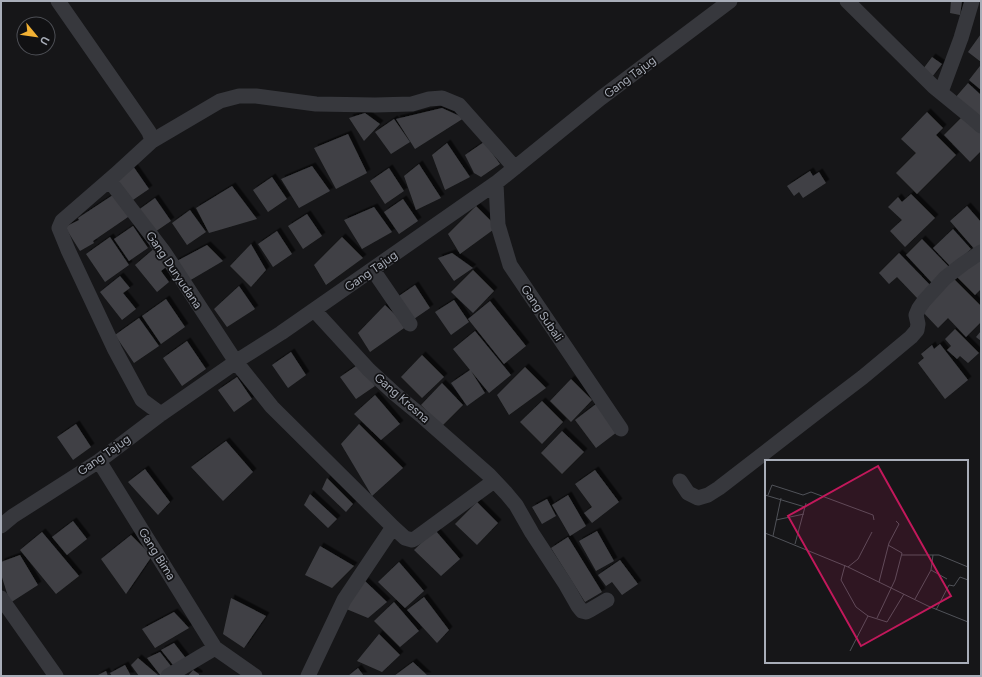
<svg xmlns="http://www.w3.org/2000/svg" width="982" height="677" font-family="Figtree,sans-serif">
  <defs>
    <filter id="shadow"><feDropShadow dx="3.5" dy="-3.5" stdDeviation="0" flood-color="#0009"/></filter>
  </defs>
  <rect width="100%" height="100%" fill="#161618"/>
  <path fill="#404145" filter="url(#shadow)" d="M951,1H962L960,15L950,13Z
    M981,34V62L968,52Z
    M932,57L942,64L932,77L923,69Z
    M980,66L981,68V90L969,80Z
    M968,83L981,95V118L955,98Z
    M442,108L464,118L415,149L396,119Z
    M927,112L943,128L936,135L956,155L917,194L896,173L916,153L901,139Z
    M365,113L380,124L364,141L349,118Z
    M964,115L981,133V151L970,162L944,135Z
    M394,119L410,142L391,154L375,132Z
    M348,134L367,173L336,189L314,148Z
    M484,142L500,164L481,177L474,173L465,155Z
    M447,143L470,177L445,190L432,155Z
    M419,164L441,198L416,210L404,176Z
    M133,166L149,189L130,202L115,179Z
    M312,166L330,191L299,208L281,179Z
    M389,168L404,191L385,204L370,181Z
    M810,171L813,176L819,172L826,183L803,198L799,192L794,196L787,186Z
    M272,177L287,199L268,212L253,190Z
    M232,186L257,219L209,233L196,208Z
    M116,193L131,215L93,241L94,243L80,251L65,227L79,220L78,218Z
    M911,194L935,218L905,247L890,231L902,220L888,207L898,197L902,202Z
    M155,198L171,221L152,234L137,211Z
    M403,199L418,221L399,234L384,212Z
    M476,206L497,227L460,254L448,234Z
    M967,206L981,222V248L977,252L950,221Z
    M374,207L392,232L362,249L344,220Z
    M190,210L206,232L187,245L172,223Z
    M307,214L322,236L303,249L288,226Z
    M133,226L148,248L129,261L114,239Z
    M953,229L971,249L951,267L933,248Z
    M277,231L292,254L273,267L258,244Z
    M110,237L129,265L105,282L86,254Z
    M342,237L363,258L326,285L314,265Z
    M922,239L951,269L934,285L906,255Z
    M251,244L266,270L251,287L230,266Z
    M207,245L223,261L189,281L175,262Z
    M156,247L170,264L161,271L169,282L157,292L135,265Z
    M452,253L473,268L454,281L438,258Z
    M899,253L932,287L919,300L897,277L889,284L879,273Z
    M981,257V289L975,295L956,276Z
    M473,270L494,291L473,313L451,292Z
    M120,276L130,288L123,293L136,309L122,320L100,292Z
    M952,277L981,306V322L966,337L948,318L938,328L920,309Z
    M415,285L430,308L411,321L396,298Z
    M239,286L255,309L227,327L214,309Z
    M166,299L185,327L161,344L142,316Z
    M454,300L469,322L451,335L435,312Z
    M490,301L526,346L504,364L468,319Z
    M385,305L407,326L370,352L358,333Z
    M139,318L159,346L134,363L115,335Z
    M955,329L979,353L968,363L960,356L957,359L947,350L951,346L945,339Z
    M475,331L511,375L489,393L471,371L485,393L467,406L451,383L470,370L453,349Z
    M981,331V341L976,337Z
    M187,341L206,369L182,386L163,358Z
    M940,344L968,380L945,399L918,363L924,358L921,354L932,345L934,349Z
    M291,352L306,375L288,388L272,365Z
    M422,355L444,377L422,398L401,377Z
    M359,364L375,386L356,399L340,377Z
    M525,367L546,388L509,415L497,395Z
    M237,377L252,399L234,412L218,390Z
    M571,379L592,400L571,422L550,401Z
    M442,383L463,405L442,426L421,405Z
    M375,395L400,424L381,440L354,414Z
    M542,401L563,422L542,444L520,422Z
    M596,404L617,432L596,448L575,420Z
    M76,424L91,447L73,460L57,437Z
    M359,424L403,468L372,496L341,444Z
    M562,431L584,452L562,474L541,453Z
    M226,441L253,472L223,501L191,467Z
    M145,469L170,502L158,515L128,482Z
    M595,470L619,502L592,523L584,513L592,507L575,484Z
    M327,478L353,504L346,512L322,489Z
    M310,494L337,519L328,528L304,505Z
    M568,495L586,526L570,536L552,505Z
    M547,499L556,516L542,524L532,507Z
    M477,502L498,523L477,545L455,524Z
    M73,521L87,539L67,555L52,537Z
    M435,530L460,559L441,576L414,550Z
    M597,531L614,561L596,571L579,541Z
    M42,532L79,576L56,594L20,550Z
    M131,535L152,556L126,594L101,559Z
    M568,537L602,592L585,602L551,548Z
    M320,546L354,566L332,588L305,575Z
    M20,555L38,585L10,603L1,574V562Z
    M620,560L638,584L622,595L612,582L606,586L598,575Z
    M399,562L424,591L405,608L378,582Z
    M365,581L387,602L368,618L344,608Z
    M424,597L449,630L437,643L407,610Z
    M231,598L266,616L244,648L223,634Z
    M394,602L419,631L400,647L374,621Z
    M174,612L189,628L155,648L142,629Z
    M379,634L400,655L382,672L357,661Z
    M174,643L188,661L177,670L161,650Z
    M160,652L174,670L161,676L147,658Z
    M138,658L158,675L156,676H139L131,665Z
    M413,662L428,676H394Z
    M125,665L131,676H112L110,673Z
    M358,668L364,676H348Z
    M193,670L199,674V676H188Z
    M106,671L108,676H96Z"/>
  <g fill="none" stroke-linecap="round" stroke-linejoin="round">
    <path stroke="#37383d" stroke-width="15" d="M58,1L145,126L149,132L152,141L115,175L62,221L59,228L68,250L115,350L142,400L161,414
      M847,1L934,87L972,118L981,126
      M941,92L961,38L972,1
      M152,141L220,101L239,96H256L316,104L375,105L412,104L429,99L442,98L459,105L515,168
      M109,180L164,252L236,362L272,407L393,527L405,538L412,540L416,538L494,481
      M496,183L498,225L510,265L621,429
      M373,270L410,324
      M314,310L369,370L394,393L423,417L489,475L506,493L516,505L532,533L566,585L578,606L582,611L586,612L590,610L607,600
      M99,461L215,648L255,676
      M680,481L688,493L698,498L708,495L719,488L821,409L863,377L911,337L917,330L918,324L916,315L919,308L924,301L945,278L963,264L981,252
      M1,526L13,516L99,461L161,414L243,357L281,333L496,183L601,98L730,1
      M1,598L56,676
      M168,676L215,648
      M308,676L344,600L393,527"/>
  </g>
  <g text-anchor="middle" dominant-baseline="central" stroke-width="3.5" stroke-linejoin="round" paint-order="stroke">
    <g font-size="12" fill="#a8adb8" stroke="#111113">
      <text transform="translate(630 77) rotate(-37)">Gang Tajug</text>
      <text transform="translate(174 270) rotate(56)">Gang Duryudana</text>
      <text transform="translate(371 271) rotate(-35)">Gang Tajug</text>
      <text transform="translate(542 313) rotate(56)">Gang Subali</text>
      <text transform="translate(402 398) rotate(41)">Gang Kresna</text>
      <text transform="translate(104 455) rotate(-35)">Gang Tajug</text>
      <text transform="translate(157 554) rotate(58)">Gang Bima</text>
    </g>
  </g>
  <g transform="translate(765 460)">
    <rect width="203" height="203" fill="#161618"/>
    <path fill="none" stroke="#505258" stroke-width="1" d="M0,35L40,47M3,35L7,25L38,35L46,32L108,55L109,60M11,60L39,54M0,73L83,107L163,146L203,162M8,76L16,38M30,84L41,43M137,95H174L203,107M80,105L76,120L91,147L103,156M83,107L93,99L107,72M166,110L182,119M114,122L124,83L134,64L131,61M150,139L166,110L168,95M171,150L184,125L189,126L195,117L203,120M112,158L130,120L137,93L123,85M85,191L103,156L122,162L139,134"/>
    <path fill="#c2185b" fill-opacity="0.15" stroke="#c2185b" stroke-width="2" d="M113,6L186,136L96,186L23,56Z"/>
    <rect width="203" height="203" fill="none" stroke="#a8adb8" stroke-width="2"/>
  </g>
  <rect width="982" height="677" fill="none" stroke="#a8adb8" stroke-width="4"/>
  <g transform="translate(36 36) rotate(119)"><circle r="19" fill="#111113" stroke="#4d4f55"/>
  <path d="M0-3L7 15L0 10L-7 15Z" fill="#f2b134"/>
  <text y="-6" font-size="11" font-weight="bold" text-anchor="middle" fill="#a8adb8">U</text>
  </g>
</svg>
